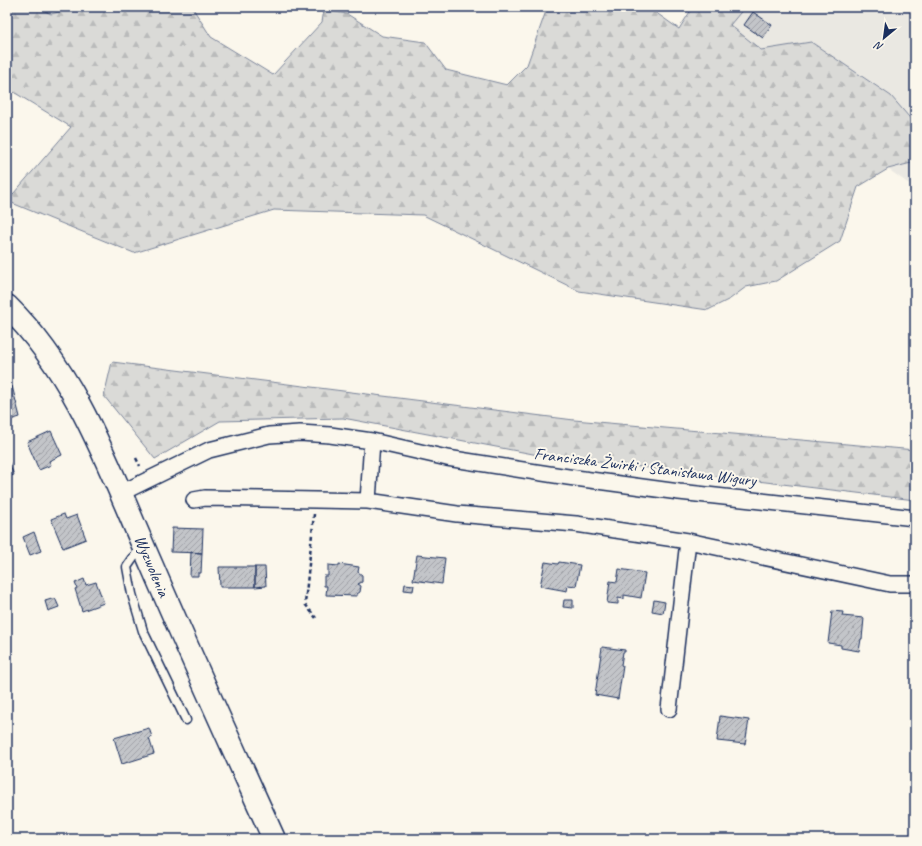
<svg xmlns="http://www.w3.org/2000/svg" width="922" height="846" font-family="Caveat,sans-serif">
  <defs>
    <pattern id="forest-firs" width="22" height="20" patternUnits="userSpaceOnUse"><rect width="22" height="20" fill="#dadad7"/><path d="M5 1l3.5 6h-7zM16 11l3.5 6h-7z" fill="#babbbb"/></pattern>
    <pattern id="building-hatch" width="6" height="6" patternUnits="userSpaceOnUse"><rect width="6" height="6" fill="#c3c5c9"/><path d="M-1 1l2-2M0 6l6-6M5 7l2-2" fill="none" stroke="#9ea0a6"/></pattern>
  </defs>
  <rect width="100%" height="100%" fill="#fbf7ec"/>
  <filter id="ink" filterUnits="userSpaceOnUse"><feTurbulence type="fractalNoise" baseFrequency=".025" numOctaves="2"/><feDisplacementMap in="SourceGraphic" scale="8" xChannelSelector="R" yChannelSelector="G"/><feConvolveMatrix kernelMatrix="1 2 1 2 8 2 1 2 1" color-interpolation-filters="sRGB"/></filter>
  <g filter="url(#ink)">
    <path fill="#eae8e2" d="M745,7H915V124L891,96L811,42L761,50L730,25Z
      M915,162V188L888,169Z"/>
    <path fill="url(#forest-firs)" stroke="#7a849a" d="M7,7H37L51,14L78,7H192L211,37L273,75L322,22L324,10L347,14L382,36L425,42L446,70L507,85L527,65L546,11L552,7H648L679,29L693,7H745L730,25L761,50L811,42L891,96L915,124V162L888,169L858,187L840,241L776,281L746,287L730,299L708,310L579,291L423,215L274,210L134,253L7,201L71,127L7,88Z
      M112,362L574,420L915,450V500L533,454L343,418L220,421L155,459L104,396Z"/>
    <path fill="url(#building-hatch)" stroke="#1b2f5e" d="M753,12L772,25L763,38L744,25Z
      M12,386L20,417L7,421V387Z
      M51,431L62,455L49,461L51,465L39,470L27,442Z
      M7,458L14,475L7,477Z
      M64,514L66,519L77,515L86,539L63,548L51,519Z
      M172,528L203,529L202,553L171,552Z
      M34,532L41,551L30,555L23,537Z
      M191,552L202,553L201,573H198V576H190Z
      M417,555L445,558L442,584L413,580Z
      M545,562L558,564L559,562L580,565L576,586L568,585L567,591L540,586Z
      M339,564L359,567L358,572L362,575V582L358,584L361,586L360,592L357,594V596L326,595L327,586H324V576H328V565L339,566Z
      M219,567H255V587H220Z
      M255,567H265L266,586L255,587Z
      M619,569L645,573L641,598L624,595V599L618,598V604L607,603L610,581L617,582Z
      M84,579L86,585L96,582L104,603L82,611L75,589L77,588L75,583Z
      M405,584L414,585L413,591L404,590Z
      M55,598L59,607L48,611L45,601Z
      M564,600H573V608L563,607Z
      M654,600L665,602L663,613L652,611Z
      M832,611L843,612L842,616L864,618L862,639H861L859,651L841,648V645L828,643Z
      M602,647L625,650V652H623L621,665L623,666L618,699L595,695Z
      M720,716L749,720L745,744L717,741Z
      M149,728L152,737L149,738L154,754L122,764L114,738Z"/>
    <g fill="none" stroke-linecap="round" stroke-linejoin="round">
      <g stroke="#1b2f5e" stroke-width="11">
        <path id="lane" d="M141,547L127,567L132,594L143,631L186,720"/>
      </g>
      <g stroke="#1b2f5e" stroke-width="18">
        <path id="street" d="M372,441L368,501L457,514L576,524L688,541
          M121,493L209,450L269,435L300,433L330,435L372,441L447,458L568,477L679,492L915,518
          M194,500L205,498L368,501
          M669,709L688,541L890,584H915"/>
      </g>
      <g stroke="#1b2f5e" stroke-width="25">
        <path id="secondary" d="M7,306C79,376 112,476 152,566C191,657 233,748 274,839"/>
      </g>
      <path stroke="#1b2f5e" stroke-width="2.5" stroke-dasharray="4 3" stroke-linecap="butt" d="M136,458L140,466
        M314,514L305,604L316,618"/>
      <use href="#lane" stroke="#fbf7ec" stroke-width="8"/>
      <use href="#street" stroke="#fbf7ec" stroke-width="15"/>
      <use href="#secondary" stroke="#fbf7ec" stroke-width="22"/>
    </g>
  </g>
  <g text-anchor="middle" dominant-baseline="central" stroke-width="4" stroke-linejoin="round" paint-order="stroke">
    <g font-size="17" fill="#1b2f5e" stroke="#fbf7ec">
      <text transform="translate(645 467) rotate(7)">Franciszka Żwirki i Stanisława Wigury</text>
      <text transform="translate(152 566) rotate(67)">Wyzwolenia</text>
    </g>
  </g>
  <rect width="922" height="846" fill="none" stroke="#fbf7ec" stroke-width="24"/>
  <rect x="12" y="12" width="898" height="822" fill="none" stroke="#1b2f5e" stroke-width="1.5" filter="url(#ink)"/>
  <g transform="translate(884 38) rotate(209)" stroke="#fbf7ec" stroke-width="3" paint-order="stroke">
  <path d="M0-3L7 15L0 10L-7 15Z" fill="#1b2f5e"/>
  <text y="-6" font-size="11" font-weight="bold" text-anchor="middle" fill="#1b2f5e">N</text>
  </g>
</svg>
